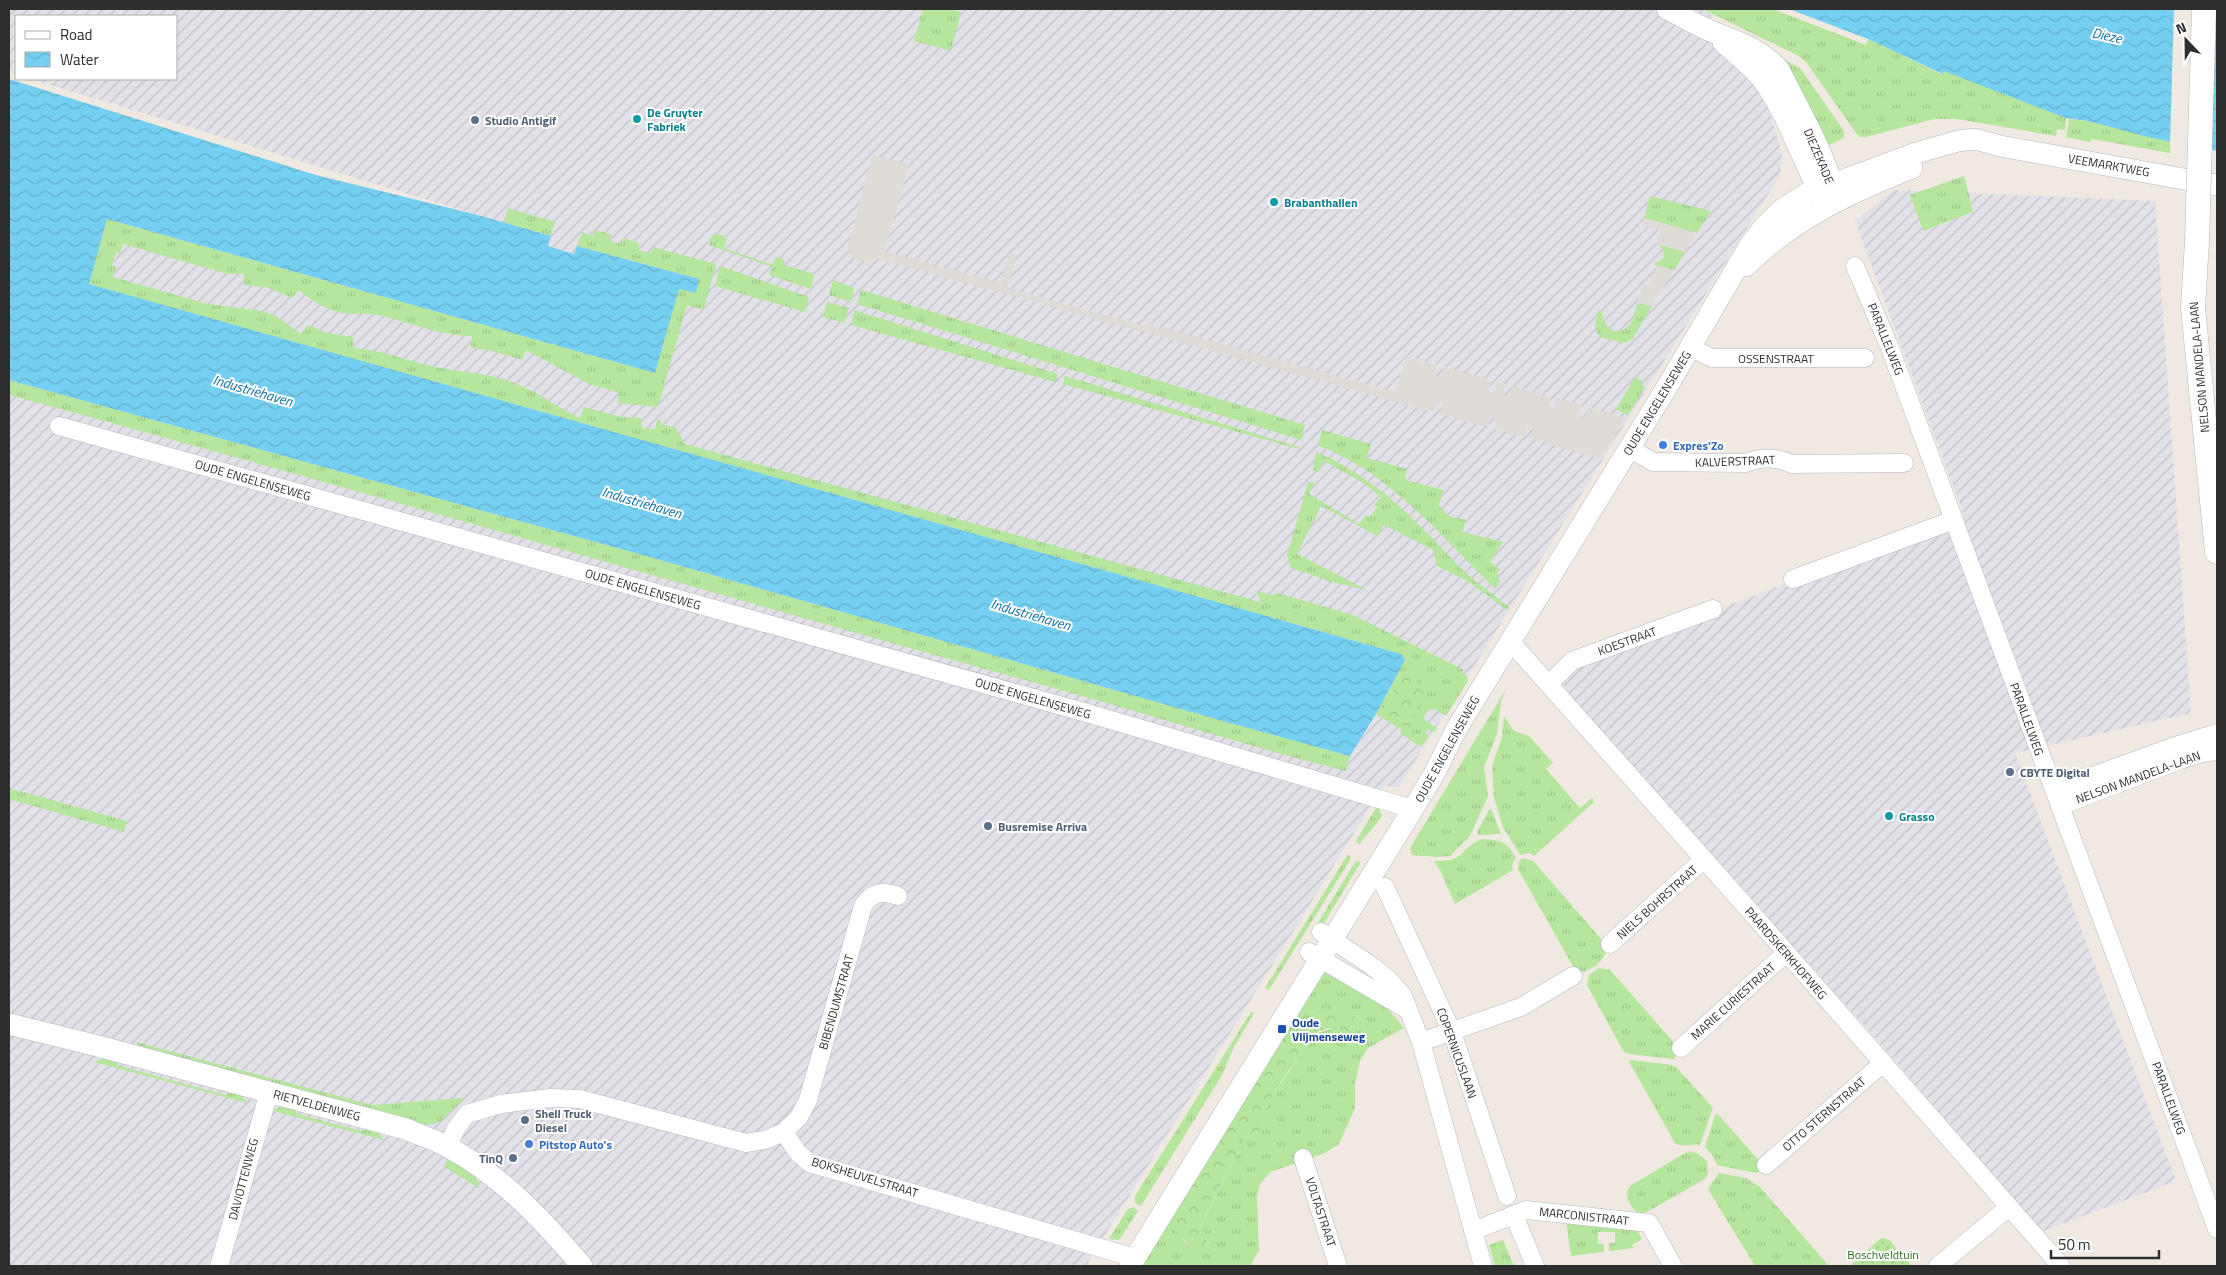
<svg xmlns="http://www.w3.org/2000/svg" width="2226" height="1275" font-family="'Titillium Web',sans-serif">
  <defs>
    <pattern id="industrial-furrows" width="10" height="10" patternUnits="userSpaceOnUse" patternTransform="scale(1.25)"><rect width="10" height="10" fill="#e3e1e8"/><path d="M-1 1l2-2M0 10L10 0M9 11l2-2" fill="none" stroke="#c3c1c7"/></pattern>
    <pattern id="grass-tufts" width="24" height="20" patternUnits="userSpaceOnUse" patternTransform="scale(1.25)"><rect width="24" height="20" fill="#b6e59e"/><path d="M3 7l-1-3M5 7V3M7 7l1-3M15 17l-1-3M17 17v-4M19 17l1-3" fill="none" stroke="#9dc588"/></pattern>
    <pattern id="forest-crowns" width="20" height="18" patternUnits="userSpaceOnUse" patternTransform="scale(1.25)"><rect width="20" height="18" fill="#b6e59e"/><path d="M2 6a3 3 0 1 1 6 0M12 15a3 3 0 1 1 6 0" fill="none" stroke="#9dc588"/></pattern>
    <pattern id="garden-dots" width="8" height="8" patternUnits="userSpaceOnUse" patternTransform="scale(1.25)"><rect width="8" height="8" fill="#b6e59e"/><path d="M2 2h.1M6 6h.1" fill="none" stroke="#9dc588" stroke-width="1.8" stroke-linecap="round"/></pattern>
    <pattern id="water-waves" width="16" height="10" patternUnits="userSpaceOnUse" patternTransform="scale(1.25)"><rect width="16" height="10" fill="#75cff0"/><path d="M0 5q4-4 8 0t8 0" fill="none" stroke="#66b2ce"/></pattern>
  </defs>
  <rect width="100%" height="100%" fill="#efe9e1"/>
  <path fill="url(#industrial-furrows)" d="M9,9H1707L1767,104L1782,154L1780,175L1399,787L1383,786L1086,1266H9V370L1401,654L88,284L107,219L655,373L578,246L575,254L548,246L504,223L31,79H176V16H16V74L9,72Z
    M1894,190L2155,201L2191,713L2015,753L2176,1181L2041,1232L1871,1033L1567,694L1562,679L1584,661L1964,515L1855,221Z"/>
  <path fill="url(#grass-tufts)" d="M923,9H948L961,12L951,51L914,41Z
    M1702,9H1773L1866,45L1868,39L1942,74L1944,70L2066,118L2065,130L2057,129L2056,136L1957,119H1934L1866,137H1859L1806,62L1797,55Z
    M1770,52L1800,68L1844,131V138L1822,148Z
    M2069,119L2088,121L2170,141V153L2092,139L2090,142L2066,137Z
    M1964,176L1973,212L1923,231L1910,195Z
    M1650,196L1711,211L1697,233L1644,218Z
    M508,208L555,222L551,236L504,223Z
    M107,219L655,373L679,288L699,279L577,246L582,232L593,236L595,230L611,234L610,241L621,244L623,238L639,243L638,250L651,253L653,247L716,264L704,310L687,305L658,407L617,403L619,393L587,383L526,350L522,360L493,351L471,348L472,336C440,336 413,323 382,316C371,313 361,314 351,314C330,313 314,302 299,290L292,298L266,287L244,285V274H227L123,244L120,254L116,252L112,265L116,267L113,277L208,304L262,311L276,316L301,334L308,325L327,333L353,337L354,348C382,350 408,361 435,367C463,373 490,373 517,384C540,393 558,408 580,418L584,407L621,417L641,418L642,428L655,429L657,420H661V424L676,428L685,444L1260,602L1261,601L1256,591L1273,595L1277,593L1353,615L1464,670L1462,673L1467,676L1468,681L1446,716L1434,709L1427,711L1424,717L1426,721L1437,728L1434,732L1428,729L1425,733L1429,736L1422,746H1419L1400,733L1402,730L1376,714L1405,660L1401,654L88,284Z
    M717,234L727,237L724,248L773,265L776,257L785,260L784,265L814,274L811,289L769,275L772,267L709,245L712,236Z
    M1657,244L1685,252L1674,270L1655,265V263L1663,259C1665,252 1663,248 1657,244Z
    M720,266L809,297L805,312L715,286Z
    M833,280L854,288L851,302L829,295Z
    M861,290L1305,425L1301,440L857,304Z
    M827,302L849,308L844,323L823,317Z
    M1637,303L1652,306L1632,340L1623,343L1600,337C1592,328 1596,320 1598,310L1602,311C1602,324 1615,340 1628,326C1634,320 1635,311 1637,303Z
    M854,310L1058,374L1056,382L851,325Z
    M1065,376L1299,447V449L1063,384Z
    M1635,377L1642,381L1641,384L1645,387L1628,416L1616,409Z
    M9,380L643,555L1230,723L1350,756L1346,771C1246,746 1149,714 1050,687C703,591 357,489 9,395Z
    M1322,430L1371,444L1367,458L1407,469L1405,480L1444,490L1439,505L1448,516L1466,520L1463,532L1503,542L1490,562L1500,569L1497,573L1500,581L1495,589C1444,539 1386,469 1318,446Z
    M1316,452C1353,467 1388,494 1416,522C1433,537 1447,555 1464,571C1478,584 1494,595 1509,607L1507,610L1469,582L1437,566L1433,550L1384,525L1378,536L1321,506L1297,554L1367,590L1332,582L1291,568L1287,555L1308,482L1315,483L1309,494L1359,524L1366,515L1370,517L1377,508L1374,505L1381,497L1362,482L1324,461L1318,472L1313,470Z
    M1506,689L1501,701L1497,734L1484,767L1488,796L1470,836L1450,856L1438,857L1412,855L1410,848Z
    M1504,716L1514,731L1529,736L1553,763L1546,769L1580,808L1592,798L1594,802L1534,856L1529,853L1520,855L1503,827L1494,798L1492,766L1502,737Z
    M9,788L127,821L124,832L9,799Z
    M1377,806L1382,815C1376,827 1366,834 1359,845L1356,841Z
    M1491,809L1501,834L1478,835L1477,832L1489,810Z
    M1482,839C1502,840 1505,841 1516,857L1512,865L1513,870L1455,904L1441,872L1434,861C1468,862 1458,848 1482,839Z
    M1348,854L1351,857L1349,862L1269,990L1265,988Z
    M1523,858L1533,861L1603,941L1605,955L1597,965L1584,972L1574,968L1518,869L1519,861Z
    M1358,861L1361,862L1321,928L1316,926L1355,862Z
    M1325,967L1387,1008L1404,1028L1368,1048L1360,1061L1355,1084V1108L1339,1144L1325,1153L1270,1172L1260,1184L1257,1197L1259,1250L1250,1266H1141L1168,1222L1178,1231L1187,1245L1209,1243L1200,1227L1244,1139L1262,1131L1264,1115L1270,1099L1315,1034L1333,1028L1345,1029L1321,1009L1290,1018Z
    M1599,968L1610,970L1677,1046L1678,1053L1674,1059L1629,1054L1624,1052L1587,985L1589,975Z
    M1251,1012L1254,1013L1234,1047L1222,1075L1141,1206L1135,1203V1196Z
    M136,1042L372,1105L462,1098V1101C444,1116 445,1127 417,1124L141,1048Z
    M105,1058L115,1059L120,1066L225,1095L233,1091L241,1094L247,1103L94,1062Z
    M1631,1060L1672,1065L1677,1068L1713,1108L1700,1145C1691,1143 1682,1148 1675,1143L1632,1067L1629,1062Z
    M282,1106L293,1107L297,1114L361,1131L367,1128L376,1130L384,1140L273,1111Z
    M1718,1114L1761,1163V1171L1756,1173L1717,1165L1713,1156L1705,1147L1715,1115Z
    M1691,1152L1697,1153L1707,1161L1708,1173L1705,1179L1643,1214L1637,1213C1630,1205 1623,1196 1630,1186L1685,1153Z
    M448,1157C461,1165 478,1171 479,1188L444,1167Z
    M1719,1173L1746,1178L1760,1187L1829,1266H1755L1708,1189Z
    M1133,1207L1138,1211L1119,1240L1109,1239L1128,1209Z
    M1566,1220L1635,1226L1642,1239L1632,1245L1634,1248L1609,1251V1243H1615V1232H1598V1243L1604,1244V1252L1571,1256Z
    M1503,1240L1514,1266H1495L1489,1245Z"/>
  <path fill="url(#forest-crowns)" d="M1407,667L1414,671L1425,698L1415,712V729L1410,730L1382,714V711Z
    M1321,1009C1338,1009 1351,1015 1364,1024L1365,1028L1351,1033C1341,1027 1325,1026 1315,1034C1310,1038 1308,1046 1304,1050C1284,1078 1266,1096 1262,1131L1244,1139L1200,1226L1207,1237L1208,1249L1204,1252L1194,1251L1168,1222L1290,1018Z"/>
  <path fill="url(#garden-dots)" d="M1884,1238L1889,1240L1912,1266H1850L1880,1239Z"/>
  <path fill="#dfdcd8" d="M873,155L909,164L885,251L1001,283L1009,253L1016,255L1008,288L1145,326L1146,323L1395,392L1406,357L1437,365L1435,376L1441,377L1444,367L1491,380L1488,391L1495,392L1497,382L1506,384L1503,394L1506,396H1510L1512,386L1551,397L1548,407L1554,409L1557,398L1582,405L1579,416L1585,417L1588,407L1626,418L1600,458L1530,439L1533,429L1530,427H1527L1524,437L1494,429L1497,418L1491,417L1488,427L1440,414L1442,403L1436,402L1433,412L875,258L873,264L856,260L849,253L848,244Z
    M1644,218L1697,233L1685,252L1656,244L1660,231L1642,225Z
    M1655,265L1674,270L1652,306L1637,303L1643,284L1650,285L1653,271H1656Z"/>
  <path fill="url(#water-waves)" d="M1789,9H2217V151L2148,137L2088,121L2066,118L1944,71L1943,74L1868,39Z
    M9,79L316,175L474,214L551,236L548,246L574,254L577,246L699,279L696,293L679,289L655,373L107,219L89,284L1401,654L1405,660L1376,714L1350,756L1230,723L643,555L9,380Z"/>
  <path fill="#efe9e1" d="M2174,9H2213L2208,151L2170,143Z"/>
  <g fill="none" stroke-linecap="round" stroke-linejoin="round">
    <g stroke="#b4b7c1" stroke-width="19">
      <path id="minor" d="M1855,266L1890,348L2217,1229
        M1690,347L1712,358H1865
        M59,426L1087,713L1413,809
        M1629,448L1653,462L1746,463C1760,457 1778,457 1792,464L1904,463
        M1793,579L1954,520
        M1510,641L1749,910L2061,1266
        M1549,684L1572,661L1713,609
        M2054,790L2175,746L2217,733
        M2060,806L2180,760L2202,753L2217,751
        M1385,887L1452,1032L1507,1196
        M1321,932L1372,966L1389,980L1403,996L1421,1042L1483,1266
        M1610,944L1703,860
        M1309,952L1406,1009
        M1421,1042L1521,1007L1573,976
        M1681,1048L1786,953
        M784,1132L799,1117L808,1100L863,906C872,891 883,891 898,896
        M448,1147L455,1130L467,1114L501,1104L550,1098L580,1099L746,1143L765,1140L784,1132L798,1153L810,1163L1135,1258
        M1303,1158L1338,1266
        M1766,1165L1883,1063
        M1514,1215L1535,1266
        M1473,1231L1526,1210L1649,1223L1673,1266
        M219,1266L269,1092
        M1938,1266L2009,1207"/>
    </g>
    <g stroke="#b4b7c1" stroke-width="22">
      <path id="tertiary" d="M1667,9C1682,16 1697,26 1713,32C1739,42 1761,49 1780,71C1795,104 1832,164 1833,197
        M1723,42C1737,55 1751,65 1762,79C1784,108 1801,155 1818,189L1828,197
        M1746,266C1793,219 1851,192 1912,168
        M9,1024L98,1046L406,1129C420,1135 435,1140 448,1147C502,1176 543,1220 582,1266
        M1130,1266L1413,809L1434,774L1457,728L1667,387L1750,245L1763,228L1781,210L1808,193L1916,153L1958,141L1975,139L2000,146L2217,185"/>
    </g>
    <g stroke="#b4b7c1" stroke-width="25">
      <path id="secondary" d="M2197,241L2193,308L2217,552"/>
    </g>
    <use href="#minor" stroke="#fff" stroke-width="18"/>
    <use href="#tertiary" stroke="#fff" stroke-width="21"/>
    <use href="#secondary" stroke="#fff" stroke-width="24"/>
    <g stroke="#b4b7c1" stroke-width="25" stroke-linecap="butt">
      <path id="secondary-bridge" d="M2197,241L2204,9"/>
    </g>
    <use href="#secondary-bridge" stroke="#fff" stroke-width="24"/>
  </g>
  <g fill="#0f9aa8" stroke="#fff" stroke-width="2">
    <circle cx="637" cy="119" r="5"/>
    <circle cx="1274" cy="202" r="5"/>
    <circle cx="1889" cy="816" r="5"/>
  </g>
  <g fill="#5c6f8a" stroke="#fff" stroke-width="2">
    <circle cx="475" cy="120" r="5"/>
    <circle cx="2010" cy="772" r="5"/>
    <circle cx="988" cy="826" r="5"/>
    <circle cx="525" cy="1120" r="5"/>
    <circle cx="513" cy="1158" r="5"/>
  </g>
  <g fill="#3f7fe0" stroke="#fff" stroke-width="2">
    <circle cx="1663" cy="445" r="5"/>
    <circle cx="529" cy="1144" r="5"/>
  </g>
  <rect fill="#1a4fb4" stroke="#fff" stroke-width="2" x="1277" y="1024" width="10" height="10" rx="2.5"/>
  <g text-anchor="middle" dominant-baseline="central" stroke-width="4" stroke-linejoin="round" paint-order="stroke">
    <g font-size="12" font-weight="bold" fill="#0d838f" stroke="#fff" text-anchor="start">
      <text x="647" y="112">De Gruyter<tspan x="647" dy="14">Fabriek</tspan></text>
      <text x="1284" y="202">Brabanthallen</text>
      <text x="1899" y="816">Grasso</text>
    </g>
    <g font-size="12" font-weight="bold" fill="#4e5e75" stroke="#fff" text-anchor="start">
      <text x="485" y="120">Studio Antigif</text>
      <text x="2020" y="772">CBYTE Digital</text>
      <text x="998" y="826">Busremise Arriva</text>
      <text x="535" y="1113">Shell Truck<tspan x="535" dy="14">Diesel</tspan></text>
      <text x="503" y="1158" text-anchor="end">TinQ</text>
    </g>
    <g font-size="12" fill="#2e2e2e" stroke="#fff">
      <text transform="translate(1819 156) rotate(67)">DIEZEKADE</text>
      <text transform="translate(2109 165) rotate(10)">VEEMARKTWEG</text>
      <text transform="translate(1886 339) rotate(68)">PARALLELWEG</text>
      <text x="1776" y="358">OSSENSTRAAT</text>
      <text transform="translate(2199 367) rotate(-95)">NELSON MANDELA-LAAN</text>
      <text transform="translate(1657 403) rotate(-59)">OUDE ENGELENSEWEG</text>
      <text transform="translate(1735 461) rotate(-2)">KALVERSTRAAT</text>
      <text transform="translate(253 480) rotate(16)">OUDE ENGELENSEWEG</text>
      <text transform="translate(643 589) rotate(16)">OUDE ENGELENSEWEG</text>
      <text transform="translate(1627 641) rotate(-20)">KOESTRAAT</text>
      <text transform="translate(1033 698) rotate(16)">OUDE ENGELENSEWEG</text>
      <text transform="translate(2027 719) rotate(70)">PARALLELWEG</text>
      <text transform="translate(1447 749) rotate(-61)">OUDE ENGELENSEWEG</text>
      <text transform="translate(2138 777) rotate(-20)">NELSON MANDELA-LAAN</text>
      <text transform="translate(1657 902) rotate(-42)">NIELS BOHRSTRAAT</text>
      <text transform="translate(1786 953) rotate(49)">PAARDSKERKHOFWEG</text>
      <text transform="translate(1733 1001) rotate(-42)">MARIE CURIESTRAAT</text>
      <text transform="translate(836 1002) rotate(-74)">BIBENDUMSTRAAT</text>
      <text transform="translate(1457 1053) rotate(70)">COPERNICUSLAAN</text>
      <text transform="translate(2169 1098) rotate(70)">PARALLELWEG</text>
      <text transform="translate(317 1105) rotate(15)">RIETVELDENWEG</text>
      <text transform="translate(1824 1114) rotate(-41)">OTTO STERNSTRAAT</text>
      <text transform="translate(865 1177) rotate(17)">BOKSHEUVELSTRAAT</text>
      <text transform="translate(243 1179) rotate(-75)">DAVIOTTENWEG</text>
      <text transform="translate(1321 1212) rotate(72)">VOLTASTRAAT</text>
      <text transform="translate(1584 1216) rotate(6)">MARCONISTRAAT</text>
    </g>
    <g font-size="12" font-weight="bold" fill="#366cbe" stroke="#fff" text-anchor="start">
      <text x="1673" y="445">Expres'Zo</text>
      <text x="539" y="1144">Pitstop Auto's</text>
    </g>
    <g font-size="12" font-weight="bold" fill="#164399" stroke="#fff" text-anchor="start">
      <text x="1292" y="1022">Oude<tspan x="1292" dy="14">Vlijmenseweg</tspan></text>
    </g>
    <g font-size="12" fill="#2c6e1b" stroke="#fff">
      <text x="1883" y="1254">Boschveldtuin</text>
    </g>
    <g font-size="14" font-style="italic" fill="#0d6fa3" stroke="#fff">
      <text transform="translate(2107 35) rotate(12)">Dieze</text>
      <text transform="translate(253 390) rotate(16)">Industriehaven</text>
      <text transform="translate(642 502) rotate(16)">Industriehaven</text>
      <text transform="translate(1031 614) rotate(16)">Industriehaven</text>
    </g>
  </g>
  <rect width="2226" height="1275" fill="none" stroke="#2e2e2e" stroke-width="20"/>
  <rect x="15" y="15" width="162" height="65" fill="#ffffff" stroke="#ababab"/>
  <rect x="25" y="31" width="25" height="8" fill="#ffffff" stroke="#ababab"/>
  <text x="60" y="40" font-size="15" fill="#2e2e2e">Road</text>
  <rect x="25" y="52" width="25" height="15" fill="url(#water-waves)" stroke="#ababab"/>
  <text x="60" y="65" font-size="15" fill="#2e2e2e">Water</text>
  <g transform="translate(2186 40) rotate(338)" stroke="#ffffff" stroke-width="4" paint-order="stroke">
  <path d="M0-4L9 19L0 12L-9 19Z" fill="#2e2e2e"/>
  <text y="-8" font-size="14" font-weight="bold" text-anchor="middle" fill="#2e2e2e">N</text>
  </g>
  <path d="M2051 1250v8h108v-8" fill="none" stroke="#2e2e2e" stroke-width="2.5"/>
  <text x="2058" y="1250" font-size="15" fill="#2e2e2e" stroke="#ffffff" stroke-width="4" paint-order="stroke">50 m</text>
</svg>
